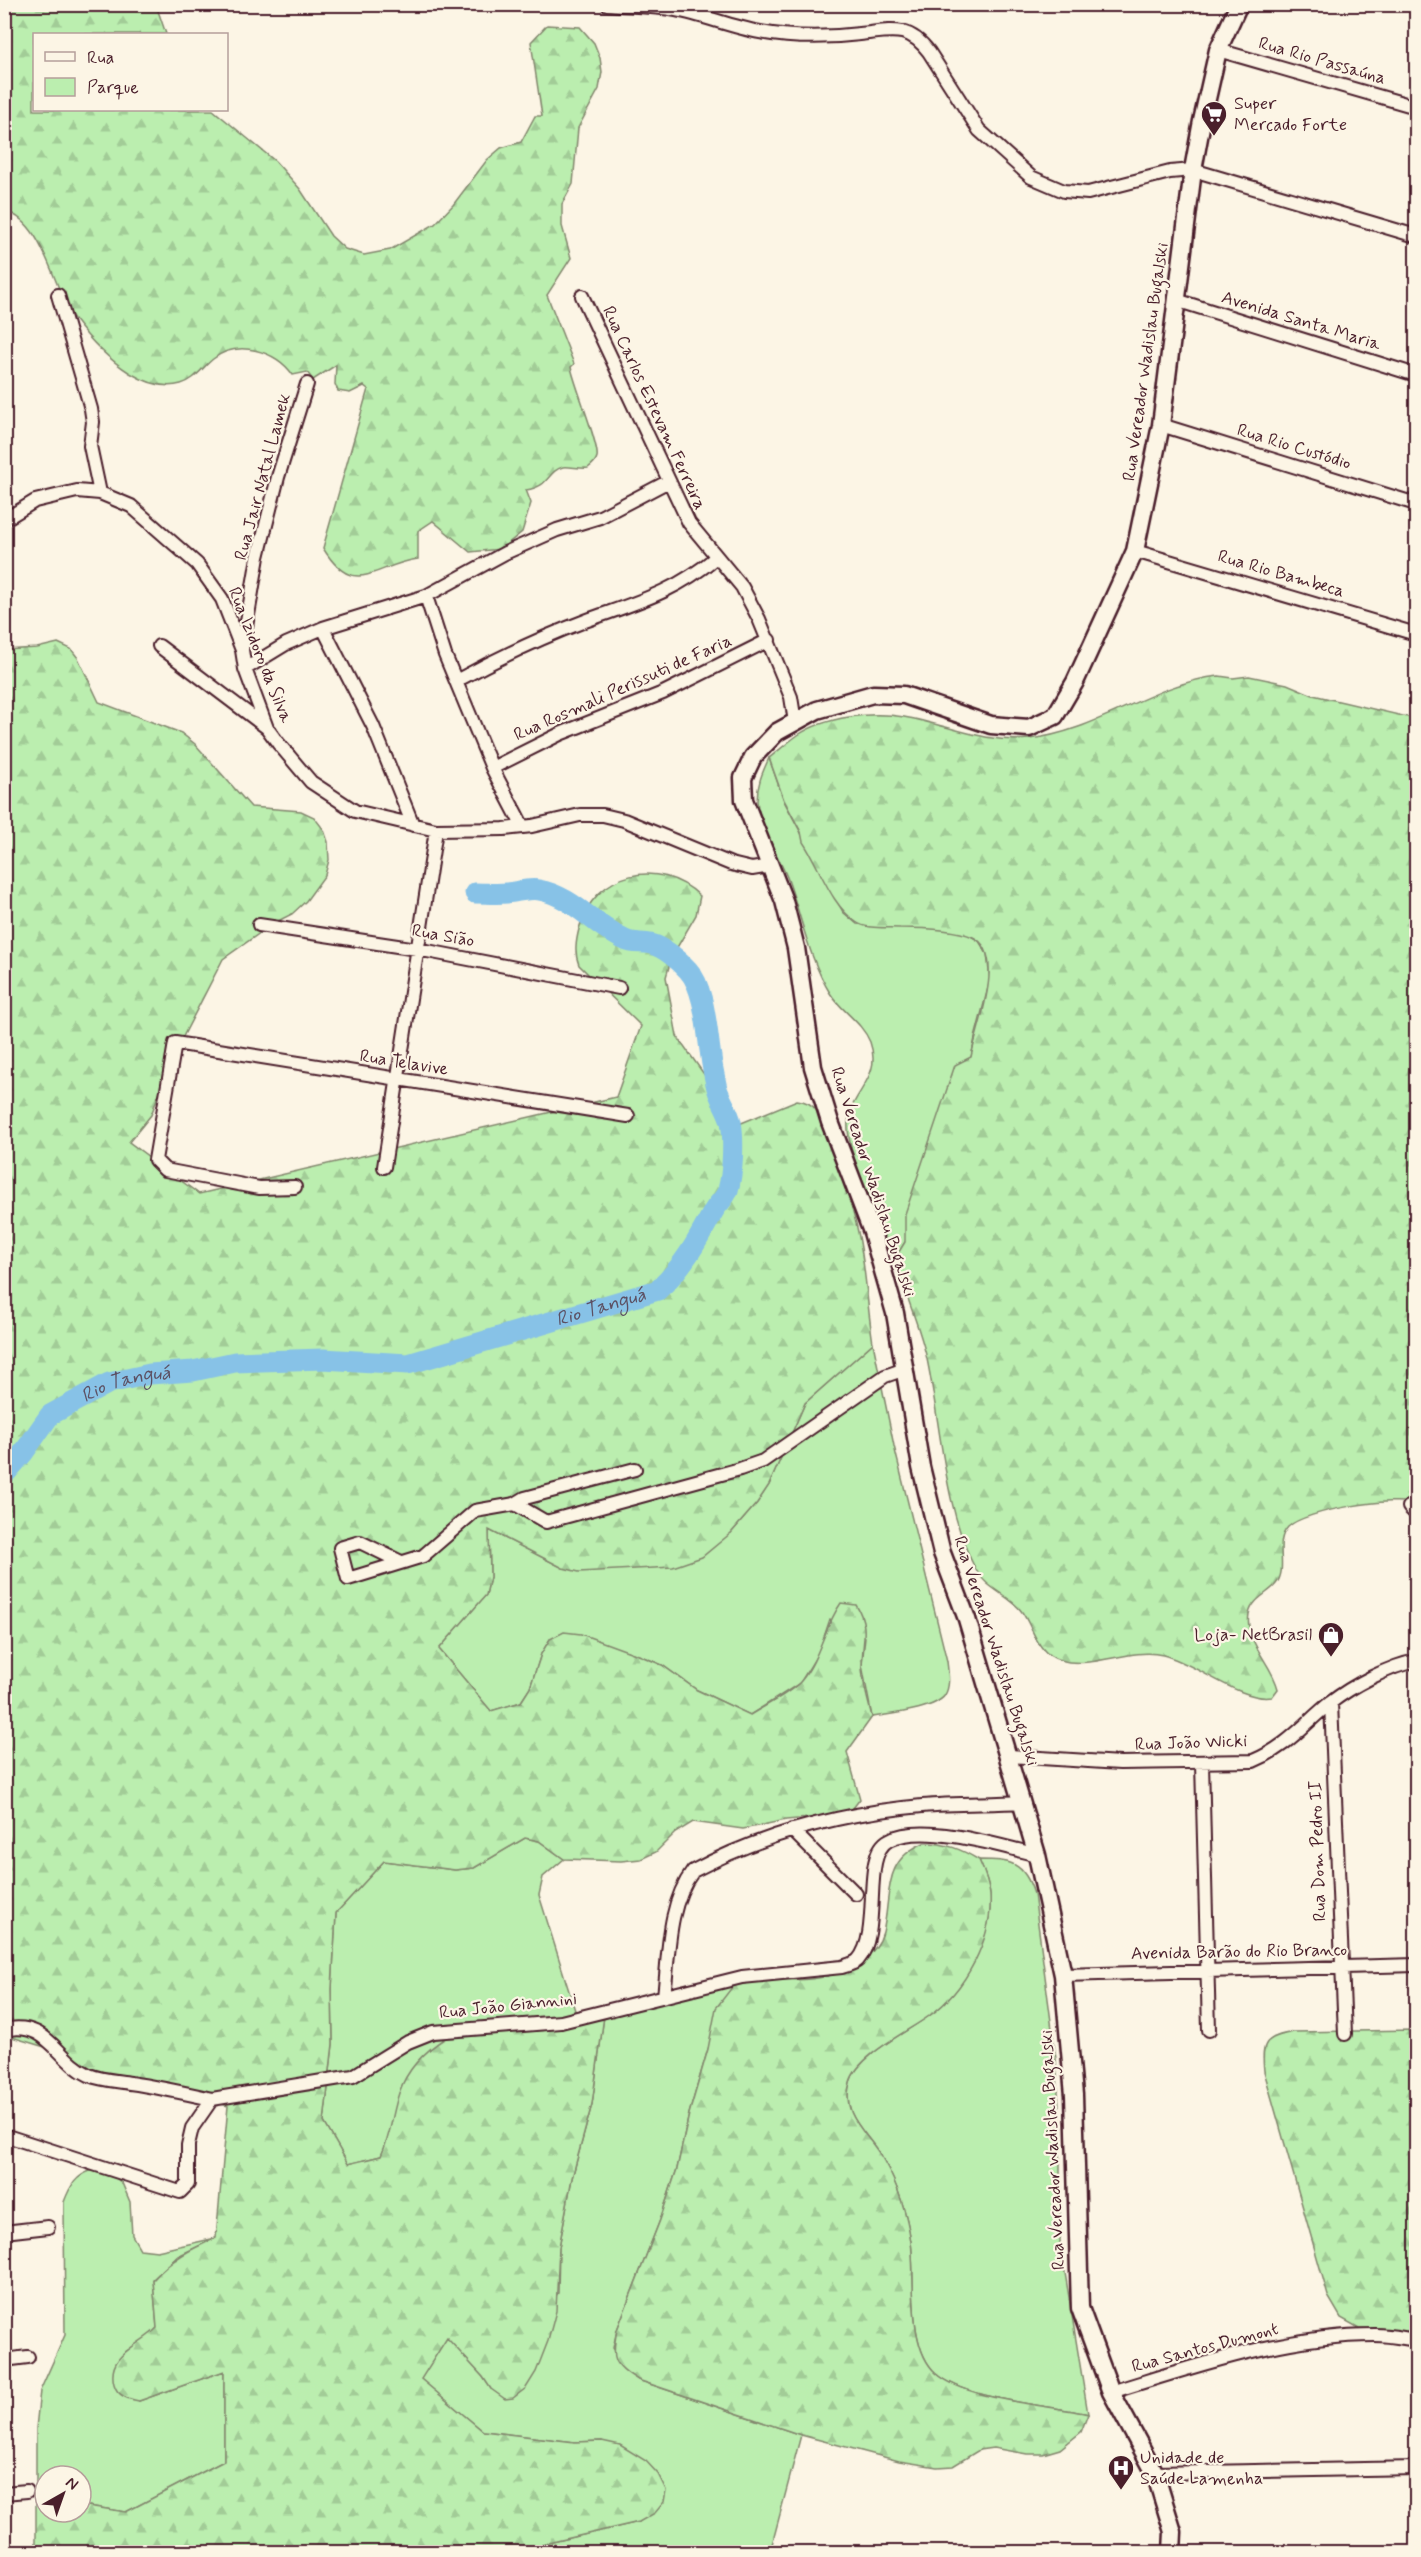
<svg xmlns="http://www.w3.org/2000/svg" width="1421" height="2557" font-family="Mynerve,sans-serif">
  <defs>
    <pattern id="forest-firs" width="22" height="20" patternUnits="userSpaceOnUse" patternTransform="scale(1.5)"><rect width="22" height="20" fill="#bbeeaf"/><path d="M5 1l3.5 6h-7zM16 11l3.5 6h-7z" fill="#a2cc97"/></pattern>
  </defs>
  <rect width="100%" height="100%" fill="#fcf5e5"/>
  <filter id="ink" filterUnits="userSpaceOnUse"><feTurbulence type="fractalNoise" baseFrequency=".0167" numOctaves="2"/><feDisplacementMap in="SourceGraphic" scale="12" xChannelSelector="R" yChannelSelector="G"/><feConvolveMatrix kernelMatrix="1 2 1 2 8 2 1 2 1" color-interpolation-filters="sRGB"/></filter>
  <g filter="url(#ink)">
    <path fill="#bbeeaf" stroke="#82866d" stroke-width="1.5" d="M769,758L784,801L843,912L857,924L961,930L979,941L987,954L990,980L975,1038L964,1093L905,1242L894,1260C882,1229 845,1151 848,1122C851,1091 883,1078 870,1042C862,1022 841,1011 830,993C809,960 801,914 787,877C778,856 759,824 757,801C757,785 762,773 769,758Z
      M873,1343L894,1446L947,1661C948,1672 951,1685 945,1695C935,1710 889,1714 872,1717L862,1665L865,1637L830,1619L819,1652L800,1683L750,1715L697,1690L662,1665L641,1656L614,1647L550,1639L541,1654L530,1688L521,1702L491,1711L439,1649L486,1595L490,1577L489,1530L563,1568L731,1533L757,1503L769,1485L805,1403Z
      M525,1838L539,1841L564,1859L543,1877L539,1895L578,2020L400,2091L388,2140L381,2156L348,2164L324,2122L333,2044L332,1989L336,1913L384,1861L455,1870L474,1868Z
      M979,1860C1011,1860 1024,1862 1034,1894L1056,2059L1060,2125V2242L1088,2414C1048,2405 965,2400 936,2373C906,2346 916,2280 911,2242C907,2214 898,2186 884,2161C869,2133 840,2117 850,2082C858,2055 907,2032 929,2016C963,1992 993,1937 990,1895C989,1883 984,1871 979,1860Z
      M740,1977L708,2049L689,2114L677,2169L660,2220L617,2330L613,2348L638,2380L801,2435L770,2552H509L639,2522L602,2441L575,2442L483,2431L420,2379L447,2337L483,2377L491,2389L558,2293L559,2247L572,2178L592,2104L604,2016Z
      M93,2170L112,2175L122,2183L130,2202L132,2235L140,2249L157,2251L216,2238L178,2256L153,2279L157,2328L150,2336L125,2352L139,2401L224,2371V2461L126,2512L81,2505V2476H45V2499L36,2497V2428L40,2391L65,2335L64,2202C70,2186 76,2175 93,2170Z"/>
    <path fill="url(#forest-firs)" stroke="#82866d" stroke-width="1.5" d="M4,5H156L166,34H34V110H213L275,161L300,189L331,236L345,249L364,255L390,250L435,224L453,205L487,160L501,148L521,142L535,116H542L531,42L547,25L580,27L594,43L600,58L602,72L599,89L578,128L573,184L562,204V226L571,258L547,295L574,364L571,367C574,384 600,447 597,457C596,462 592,465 588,468C581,469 568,466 563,467C547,471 550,487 526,490L531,503L522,532L501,549L470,552L433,521L418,531V559C373,565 355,600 323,548L368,389L364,386L350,393L338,391L335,384L336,365L313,380L307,372L293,375C276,351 238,339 213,359C203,367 194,381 181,384C164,389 145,382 130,373C108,359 89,339 74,319C53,288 44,222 5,211Z
      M58,643L71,649L78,658L99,702L181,733L195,744L251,807L301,811L314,817L324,830L328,842L329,860L325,875L306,901L292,914L274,923L223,959L172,1058L151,1115L129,1142L199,1194L616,1097L641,1026L579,965C574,953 576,941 579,929C594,871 659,857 700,896L696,915L672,956L666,977L677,1036L739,1124L797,1100C805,1101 811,1103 816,1110C829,1126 853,1209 858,1232C866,1268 867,1306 873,1343L805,1403L769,1485L757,1503L731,1533L702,1557L673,1567L579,1572L563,1568L489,1530L490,1577L486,1595L439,1649L491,1711L521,1702L530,1688L541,1654L550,1639L564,1632L581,1634L641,1656L662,1665L697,1690L750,1715C764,1706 791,1693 801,1681C820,1658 824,1627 841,1603L856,1605C870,1628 862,1640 862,1665C862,1682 868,1700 872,1717L847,1752L860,1799L850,1812L833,1816L786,1820L743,1829L693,1822L675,1833L656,1852L641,1859L621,1861L564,1859L539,1841L525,1838L474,1868L455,1870L384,1861L336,1913L332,1989L333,2044L324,2122L348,2164L381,2156C391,2135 392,2114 399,2093C407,2069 426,2050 447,2037L604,2016L592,2104L572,2178L559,2247L556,2311L548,2341L536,2372L526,2388L513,2398L505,2399L491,2389L483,2377L447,2338L421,2379L483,2431L575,2442L602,2441L620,2445L646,2461L658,2474L666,2490L664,2502L655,2513L639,2522L509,2552H36V2497L45,2499V2512H81V2505L126,2512L224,2461V2371L139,2401C128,2399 117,2396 114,2384C106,2354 141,2345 157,2328L153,2280C171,2259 191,2249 216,2238L228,2106L161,2085L84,2071L48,2048L5,2035L4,650L37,648Z
      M1219,676L1233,678L1249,676L1287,684L1313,695L1416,719V1504C1395,1496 1305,1510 1288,1527C1273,1543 1289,1568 1276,1584C1268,1594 1252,1599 1249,1614C1244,1642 1272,1663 1278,1689L1272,1697C1241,1702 1196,1663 1163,1655C1129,1647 1093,1670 1060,1660C1037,1654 1034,1629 1022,1612C1010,1595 987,1590 976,1570C944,1510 941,1425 927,1359C919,1325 905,1292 894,1260L905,1242V1214L955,1065L971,1057C976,1030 1008,953 973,937C954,929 921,928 900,928C887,927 867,930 856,922C830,904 820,867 803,842L801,832L784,800L769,758C778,751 788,742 798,735C825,717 872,711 904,717C946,724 985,744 1029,739C1097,732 1153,683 1219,676Z
      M924,1843C946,1843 961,1849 979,1860C984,1871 989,1883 990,1895C993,1939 965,1991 929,2016C907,2032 858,2055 850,2082C840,2117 869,2133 884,2161C898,2186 907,2214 911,2242C916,2280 906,2346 936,2373C965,2400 1048,2405 1088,2414L1081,2432L1060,2449L1043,2454H1027L993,2448L979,2450L953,2466L937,2467L899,2461L801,2435L638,2380C613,2365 611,2358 617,2330L660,2220L677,2169L689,2114L708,2049L716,2008L740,1977C768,1978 800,1983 828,1976C849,1971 877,1956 883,1932C892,1895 881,1861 924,1843Z
      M1416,2030V2332L1359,2328L1341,2318L1328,2296L1264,2071C1261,2042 1265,2037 1294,2032Z"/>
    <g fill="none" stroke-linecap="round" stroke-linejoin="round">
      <path stroke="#87c2e7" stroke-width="21" id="s1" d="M4,1475L24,1452L50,1415L109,1383L150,1374L193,1371L235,1362L323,1359L408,1364L658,1290C683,1267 697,1242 713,1212C717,1204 725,1199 728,1190C733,1173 734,1139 731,1122C728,1109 718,1097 716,1084C714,1075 712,1066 711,1057C707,1033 705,988 688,970C680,961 664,947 651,944C642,942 633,944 625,940C594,926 573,896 539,890C528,888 518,892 507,893C497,894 486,893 475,893"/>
      <g stroke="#4a1f2b" stroke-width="16">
        <path id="street" d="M607,4C630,6 653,6 676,10C704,15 731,27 760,32C792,38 827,38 860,34C891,31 908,24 929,52L979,130L1031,177L1064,191L1088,193L1170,172L1193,170L1416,236
          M1218,50L1416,107
          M58,295L91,409L93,422L90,446L100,493
          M582,296L689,523L742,587L759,619L791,697L795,722
          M1176,300L1416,375
          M1161,425L1416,504
          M4,520L35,501L77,491L100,493L131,506L197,564L222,599L242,650L245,669L267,728L278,743L311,782L355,811L436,830L504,829L532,826L580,815H603L624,820L731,864L752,869L770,866
          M1135,551L1416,634
          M426,596L445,655L492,768L523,827
          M323,628L373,726L413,825
          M159,646L266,727
          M242,650L258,557L278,477L307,384
          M245,669L286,644L323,628L426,596L505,553L557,530L600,517L667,482
          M456,681C498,658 540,638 585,621C634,603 674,593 715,558
          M492,768L560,734L663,693L769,640
          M259,925L417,949L619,988
          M384,1167L436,830
          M295,1187L259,1188L165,1170L155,1160L175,1043L628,1116
          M515,1504L525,1498L635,1469
          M1409,1507L1416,1514
          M401,1562L360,1542L340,1548L348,1579L423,1556L475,1511L515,1504L546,1522L740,1469L763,1461L885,1376L905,1369
          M1331,1703L1345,2034
          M1009,1756L1120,1763L1253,1761C1287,1747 1303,1725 1330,1703C1352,1686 1389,1666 1416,1661
          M1202,1763L1209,2030
          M792,1830L856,1894
          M1063,1975L1416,1965
          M664,1996C669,1956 667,1905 693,1871C763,1834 843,1813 922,1806C955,1803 989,1804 1023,1802
          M4,2030C48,2019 56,2060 89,2075C101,2080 118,2081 130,2083C158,2087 185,2093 212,2099
          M4,2135L180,2192L188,2184V2145L192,2128L212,2099L353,2076L408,2042L433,2032L561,2022L742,1977L842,1967C847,1965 854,1964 858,1960C883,1932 860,1855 889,1840C922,1822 1002,1846 1037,1855
          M4,2232L48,2227
          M4,2360L28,2357
          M1111,2392C1196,2366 1284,2335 1375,2335C1389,2335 1403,2338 1416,2340
          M1155,2473L1416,2468
          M4,2493L27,2491"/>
      </g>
      <g stroke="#4a1f2b" stroke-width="21">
        <path id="secondary" d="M1172,2552L1173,2532L1155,2473L1111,2392L1080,2308L1074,2095L1063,1975L1037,1855L967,1619L942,1553L921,1467L895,1313L872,1232L830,1122L813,1067L796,948L784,901L744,800L743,778L753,757L777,732L817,710L873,694L904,695L991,725L1029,728L1055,716L1075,682L1135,551L1161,425L1193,170L1202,121L1218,50L1239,4"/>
      </g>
      <use href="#street" stroke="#fcf5e5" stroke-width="12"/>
      <use href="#secondary" stroke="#fcf5e5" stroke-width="16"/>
    </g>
  </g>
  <defs>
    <g id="supermarket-pin" transform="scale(1.35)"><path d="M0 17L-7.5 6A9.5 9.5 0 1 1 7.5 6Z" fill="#4a1f2b" stroke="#fcf5e5"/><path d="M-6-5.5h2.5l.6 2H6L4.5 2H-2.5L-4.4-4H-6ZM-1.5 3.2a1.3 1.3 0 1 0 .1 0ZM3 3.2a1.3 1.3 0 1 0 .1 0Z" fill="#fff"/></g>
    <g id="shop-pin" transform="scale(1.35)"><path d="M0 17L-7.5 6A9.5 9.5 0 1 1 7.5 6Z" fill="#4a1f2b" stroke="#fcf5e5"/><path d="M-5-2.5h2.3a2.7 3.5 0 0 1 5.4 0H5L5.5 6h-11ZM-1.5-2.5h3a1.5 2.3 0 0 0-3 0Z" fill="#fff"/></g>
    <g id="hospital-pin" transform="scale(1.35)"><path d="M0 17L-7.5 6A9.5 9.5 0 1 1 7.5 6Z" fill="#4a1f2b" stroke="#fcf5e5"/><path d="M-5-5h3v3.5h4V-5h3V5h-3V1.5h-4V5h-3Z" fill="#fff"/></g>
  </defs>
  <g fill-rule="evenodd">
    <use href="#supermarket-pin" x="1214" y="114"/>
    <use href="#shop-pin" x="1331" y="1635"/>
    <use href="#hospital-pin" x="1121" y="2468"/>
  </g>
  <g text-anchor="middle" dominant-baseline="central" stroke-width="4.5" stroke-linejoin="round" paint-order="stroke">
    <g font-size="18" fill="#4a1f2b" stroke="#fcf5e5">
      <text transform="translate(1322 61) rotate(16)">Rua Rio Passaúna</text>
      <text transform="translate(1301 321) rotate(17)">Avenida Santa Maria</text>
      <text transform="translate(1146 362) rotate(-82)">Rua Vereador Wadislau Bugalski</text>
      <text transform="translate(654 408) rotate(65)">Rua Carlos Estevam Ferreira</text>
      <text transform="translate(1294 447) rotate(17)">Rua Rio Custódio</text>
      <text transform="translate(263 477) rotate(-75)">Rua Jair Natal Lamek</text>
      <text transform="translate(1281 574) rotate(16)">Rua Rio Bambeca</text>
      <text transform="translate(260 655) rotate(68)">Rua Izidoro da Silva</text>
      <text transform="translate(623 688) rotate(-24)">Rua Rosmali Perissuti de Faria</text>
      <text transform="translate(443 936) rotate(10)">Rua Sião</text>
      <text transform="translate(404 1063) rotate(9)">Rua Telavive</text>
      <text transform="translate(873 1182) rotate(72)">Rua Vereador Wadislau Bugalski</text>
      <text transform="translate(996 1651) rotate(72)">Rua Vereador Wadislau Bugalski</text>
      <text transform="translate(1191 1743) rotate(-2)">Rua João Wicki</text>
      <text transform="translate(1318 1851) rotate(-92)">Rua Dom Pedro II</text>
      <text transform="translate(1239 1952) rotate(-1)">Avenida Barão do Rio Branco</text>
      <text transform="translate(508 2006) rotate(-6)">Rua João Giannini</text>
      <text transform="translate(1053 2150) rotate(-93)">Rua Vereador Wadislau Bugalski</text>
      <text transform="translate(1205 2348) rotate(-15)">Rua Santos Dumont</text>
    </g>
    <g font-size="18" fill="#4a1f2b" stroke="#fcf5e5" text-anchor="start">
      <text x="1234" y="104">Super<tspan x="1234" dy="21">Mercado Forte</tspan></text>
      <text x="1312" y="1635" text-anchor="end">Loja- NetBrasil</text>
      <text x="1140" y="2458">Unidade de<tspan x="1140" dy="21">Saúde Lamenha</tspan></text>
    </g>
    <g font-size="20" font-style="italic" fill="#5c5063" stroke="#fcf5e5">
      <text stroke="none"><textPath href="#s1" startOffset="645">Rio Tanguá</textPath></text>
      <text stroke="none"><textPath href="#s1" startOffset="159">Rio Tanguá</textPath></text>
    </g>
  </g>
  <rect width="1421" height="2557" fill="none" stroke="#fcf5e5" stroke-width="24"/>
  <rect x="12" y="12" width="1397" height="2533" fill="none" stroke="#4a1f2b" stroke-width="2" filter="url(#ink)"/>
  <rect x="33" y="33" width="195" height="78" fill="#fcf5e5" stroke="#b59f9b" stroke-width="1.5"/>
  <rect x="45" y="52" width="30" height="9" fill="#fcf5e5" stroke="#b59f9b" stroke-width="1.5"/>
  <text x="87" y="63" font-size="18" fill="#4a1f2b">Rua</text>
  <rect x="45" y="78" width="30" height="18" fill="#bbeeaf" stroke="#b59f9b" stroke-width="1.5"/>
  <text x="87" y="93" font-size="18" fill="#4a1f2b">Parque</text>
  <g transform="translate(63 2494) rotate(40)"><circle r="28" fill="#fcf5e5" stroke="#b59f9b" stroke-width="1.5"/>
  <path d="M0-4.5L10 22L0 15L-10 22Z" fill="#4a1f2b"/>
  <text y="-9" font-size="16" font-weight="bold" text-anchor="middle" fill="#4a1f2b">N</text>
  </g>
</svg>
